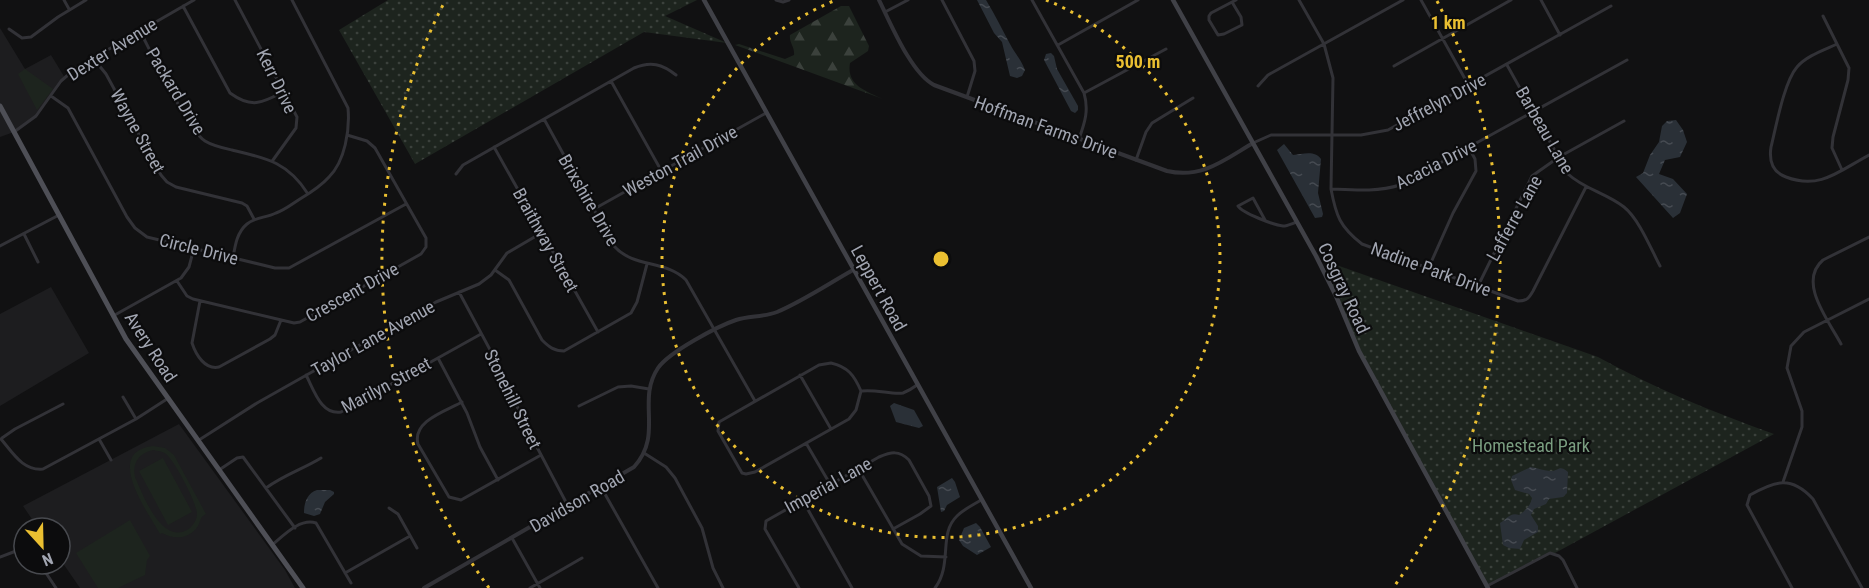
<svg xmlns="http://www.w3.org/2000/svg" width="1869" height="588" font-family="'Roboto Condensed',sans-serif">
  <defs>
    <pattern id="forest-firs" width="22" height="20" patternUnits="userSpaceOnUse" patternTransform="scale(1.5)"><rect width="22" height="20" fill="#1d241e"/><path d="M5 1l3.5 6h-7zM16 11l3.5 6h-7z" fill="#3b413c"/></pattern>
    <pattern id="park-dots" width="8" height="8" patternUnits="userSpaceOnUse" patternTransform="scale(1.5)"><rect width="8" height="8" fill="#1d241e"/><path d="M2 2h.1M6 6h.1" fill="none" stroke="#3b413c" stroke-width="1.8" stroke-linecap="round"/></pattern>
    <pattern id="water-ripples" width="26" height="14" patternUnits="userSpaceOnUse" patternTransform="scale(1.5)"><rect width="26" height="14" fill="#2a3037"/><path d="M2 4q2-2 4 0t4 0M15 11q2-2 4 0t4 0" fill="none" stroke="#464b52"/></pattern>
  </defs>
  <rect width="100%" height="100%" fill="#111112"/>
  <path fill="#1d1d1f" d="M0,28L25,69L51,55L65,78L36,116L14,132L0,137Z
    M51,287L89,353L0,406V314Z
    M179,424L285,570L295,588H80L60,559V528H38L23,506Z"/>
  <path fill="#1d241e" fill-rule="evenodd" d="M25,69L53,89L37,110L18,74Z
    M153,446L165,448L174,455L206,514C200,517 201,520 198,526C190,539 174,540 162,533L160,534C148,512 103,452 153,446ZM153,450C158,451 162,451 166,454C175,461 198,505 197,515C196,522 192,527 187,530C161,544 143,495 135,477C132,463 139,453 153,450Z
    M163,458L192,512L168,525L139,471Z
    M130,520L150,556L147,560L145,575L118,588H98L76,553Z"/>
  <path fill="url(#forest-firs)" d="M841,6H849L869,46L868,51L850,63C846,85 866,91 883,99L735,45L739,44L785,59L794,55C795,47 789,43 790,35Z"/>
  <path fill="url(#park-dots)" d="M388,0H697L665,16L727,43L644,32L415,164L339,30Z
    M1325,261L1598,357C1654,388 1713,412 1774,434L1555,553H1550L1487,586L1359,351L1327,275Z"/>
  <path fill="url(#water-ripples)" d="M977,0H986C995,15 1002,29 1010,44C1015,54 1021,59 1025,70L1022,76L1017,78L1010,76L1002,42L994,33Z
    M1051,53L1054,56L1057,69L1078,106V110L1075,113L1071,111L1044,60L1046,54Z
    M1676,120L1683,130L1687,142L1680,157L1665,160L1659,174L1673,179L1687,194L1680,213L1673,218L1636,177L1643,173L1650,155L1659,142L1662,126L1667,121Z
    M1284,144L1293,155C1303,154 1315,150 1321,159L1318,193L1323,214L1322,217L1315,218L1277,150Z
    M894,403L914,410L923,426L919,428L896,422L890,406Z
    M1531,467C1537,468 1546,471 1550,471C1559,471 1559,464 1568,472L1567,493L1563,497L1549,499L1546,504L1534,509L1531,515L1538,526V532L1524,540L1520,549L1509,548L1503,545L1500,523C1507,519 1510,512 1519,515C1525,511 1531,505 1532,498L1529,494L1515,490L1511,480L1512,476Z
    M952,478L955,482L960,497L947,505L944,511L941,512L937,487Z
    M317,490H330L334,492V494L325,502L320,514L314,516L304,513C304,503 307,493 317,490Z
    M976,523L980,527L991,547L977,555L963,546L959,540L964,528Z"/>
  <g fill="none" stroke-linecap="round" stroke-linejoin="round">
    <path stroke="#323237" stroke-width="3" d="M64,0L69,9
      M235,0L297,117L296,128L273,160
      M776,0L783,2L789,0
      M942,0L974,61L975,71L967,97
      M1032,0L1084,93C1089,110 1085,122 1079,139
      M1299,0L1324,44L1333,78L1331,189C1336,216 1340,227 1362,244L1518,301C1527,301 1529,298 1533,291L1586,187
      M1421,0L1469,86
      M1541,0L1560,35
      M1232,2L1241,17L1242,25L1224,34L1218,35L1209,20V16L1211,13L1236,0
      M183,6L230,93C252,109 262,103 285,91
      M885,12L908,0
      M1823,16L1849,68L1848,80L1833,137L1832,148L1842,170
      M9,29L22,38L31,37L58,17L86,0
      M140,31C152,54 188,130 205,141C213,146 223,148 232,150C266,158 288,162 308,194
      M1837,44C1824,50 1806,56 1797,67C1784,82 1776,127 1771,147C1769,160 1772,172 1786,177C1820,190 1839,171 1869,155
      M1058,45L1138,0
      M93,58L106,74L161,175L167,182L176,187L242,203L247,206L254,219
      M1507,65L1568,174C1584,189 1606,193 1624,207C1639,219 1651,249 1660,266
      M1394,66L1511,0
      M611,81L662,172
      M1258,86L1268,75L1403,0
      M1084,93L1166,49
      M51,96L68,108L127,217L135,228L147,237L275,268H289L406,204
      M544,119L614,246C633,268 667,260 686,280L755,401
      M14,132L36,116L61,81L76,68L194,0
      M1253,143L1271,135H1361L1388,130L1611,6
      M494,147L598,332
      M1136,160L1146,132L1152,123L1193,98
      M456,174L463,165L634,68C651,61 662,64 676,75
      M1331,189C1354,190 1378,192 1400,185L1627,60
      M594,209L766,113
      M1265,220L1253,198L1238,206C1242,213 1274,225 1283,226C1288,226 1293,223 1297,222
      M24,234L38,262
      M0,246L59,215
      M233,258C235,246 237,232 247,224C255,217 266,218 276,213C285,210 292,204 300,199C310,193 321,186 329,177C345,161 350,130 348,108L292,0
      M1429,267L1453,213L1476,171L1475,159L1469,148
      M495,270L509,280L542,340C549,347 554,351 564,351L631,313L637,302L647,264
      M177,281L187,296L193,299L294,323L300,322L421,254L426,247V238L375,148L367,141L347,135
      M1478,286L1532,176L1559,157L1624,121
      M459,292L495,359L529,432L568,506
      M200,301L192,343C196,355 205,370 219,367L270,339L275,335L281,320
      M113,316L181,278L189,267L194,248
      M1841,344C1829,321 1797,282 1823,260L1869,237
      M438,358L467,413L480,447L498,480
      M831,363C848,367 854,375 861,391L856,410L849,419L755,472L746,474L742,473L718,431L719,422L819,365Z
      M306,375C314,390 321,415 341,412L481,334
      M800,375L831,429
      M862,391C875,389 893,395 903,393C908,391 913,388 917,385
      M123,397L136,419
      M462,402C446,411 412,421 418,444L449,497L461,500L541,455
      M579,406L618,387L631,386L649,389
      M2,438L15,429L63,404
      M1,439C13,453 23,471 43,469L136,419L167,399
      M99,439L111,460
      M199,440L257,403L436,302L479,284L491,275L507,253L543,232
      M806,443L830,484
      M644,453L666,467L675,478L702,528L713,568L723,588
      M858,468L902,544L921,556L946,557
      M219,470L237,458L243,457L295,528
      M1783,482L1802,427V411L1787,368L1791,346L1804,332L1869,299
      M601,487L658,588
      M266,488C284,475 303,469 321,458
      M802,499L852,588
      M389,508L398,514L417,548
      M512,538L540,588
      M272,545C284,535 300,518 316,523L351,583
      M0,557L16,551L24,550
      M40,564L56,588
      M345,573L410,536
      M1487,586L1550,553L1559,556L1563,560L1577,588
      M530,588L582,558
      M799,588L765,529L766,521L879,457C891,452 899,450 909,460L929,496L931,506L920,514L893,529
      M935,588C953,564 938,534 957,516C964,509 973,505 981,500
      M1792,588L1747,505L1750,495C1775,481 1791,475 1813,499L1862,588"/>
    <path stroke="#323237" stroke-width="4" d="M879,0C891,24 911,73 934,85L1167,171C1202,179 1224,160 1253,143
      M424,588L634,467C664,434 636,401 658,368C669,352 718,326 736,320C749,316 764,317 777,312C803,301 828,284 853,270"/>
    <path stroke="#404147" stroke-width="4.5" d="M704,0L1031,588
      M1173,0L1316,256L1336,296L1359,351L1488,588"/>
    <path stroke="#4e4f56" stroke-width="5" d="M0,106L126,339L303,588"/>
  </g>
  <g fill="none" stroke="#eabf31" stroke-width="3" stroke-dasharray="3 6">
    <path d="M1046 0A279 279 0 1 1 836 0"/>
    <path d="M489 588A559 559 0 0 1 445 1M1437 1A559 559 0 0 1 1393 588"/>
  </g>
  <g text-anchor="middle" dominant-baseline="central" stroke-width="4.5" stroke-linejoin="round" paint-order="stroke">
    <g font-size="18" fill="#a2a6b2" stroke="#0c0c0d">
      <text transform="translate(112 49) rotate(-32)">Dexter Avenue</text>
      <text transform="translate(277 81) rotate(64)">Kerr Drive</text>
      <text transform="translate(176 91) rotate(59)">Packard Drive</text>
      <text transform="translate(1439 102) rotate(-28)">Jeffrelyn Drive</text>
      <text transform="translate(1046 127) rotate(20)">Hoffman Farms Drive</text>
      <text transform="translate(1545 130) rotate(60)">Barbeau Lane</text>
      <text transform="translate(138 131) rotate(61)">Wayne Street</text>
      <text transform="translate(680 161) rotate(-29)">Weston Trail Drive</text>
      <text transform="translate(1436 164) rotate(-27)">Acacia Drive</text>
      <text transform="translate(589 200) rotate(60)">Brixshire Drive</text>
      <text transform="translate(1514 218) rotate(-61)">Lafferre Lane</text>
      <text transform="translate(546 240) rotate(61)">Braithway Street</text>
      <text transform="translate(199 249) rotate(14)">Circle Drive</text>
      <text transform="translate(1431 269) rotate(20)">Nadine Park Drive</text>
      <text transform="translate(879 288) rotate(61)">Leppert Road</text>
      <text transform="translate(1344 288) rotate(65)">Cosgray Road</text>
      <text transform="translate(352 292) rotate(-29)">Crescent Drive</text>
      <text transform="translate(373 338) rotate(-29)">Taylor Lane Avenue</text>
      <text transform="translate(151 347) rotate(57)">Avery Road</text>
      <text transform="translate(386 385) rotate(-28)">Marilyn Street</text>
      <text transform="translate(513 399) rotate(64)">Stonehill Street</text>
      <text transform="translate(828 485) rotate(-29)">Imperial Lane</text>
      <text transform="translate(577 501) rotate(-30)">Davidson Road</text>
    </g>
    <g font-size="18" fill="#7a9d80" stroke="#0c0c0d">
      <text x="1531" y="445">Homestead Park</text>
    </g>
  </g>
  <circle cx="941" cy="259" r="9" fill="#eabf31" stroke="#0c0c0d" stroke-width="3"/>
  <g font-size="18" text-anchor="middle" font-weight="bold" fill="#eabf31" stroke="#0c0c0d" stroke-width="4.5" stroke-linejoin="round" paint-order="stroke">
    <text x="1448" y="29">1 km</text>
    <text x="1138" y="68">500 m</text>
  </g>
  <g transform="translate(42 546) rotate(158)"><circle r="28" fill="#0c0c0d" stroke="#484a4f" stroke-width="1.5"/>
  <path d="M0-4.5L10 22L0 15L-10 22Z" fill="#eabf31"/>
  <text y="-9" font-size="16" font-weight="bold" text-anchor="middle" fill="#a2a6b2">N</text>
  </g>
</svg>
